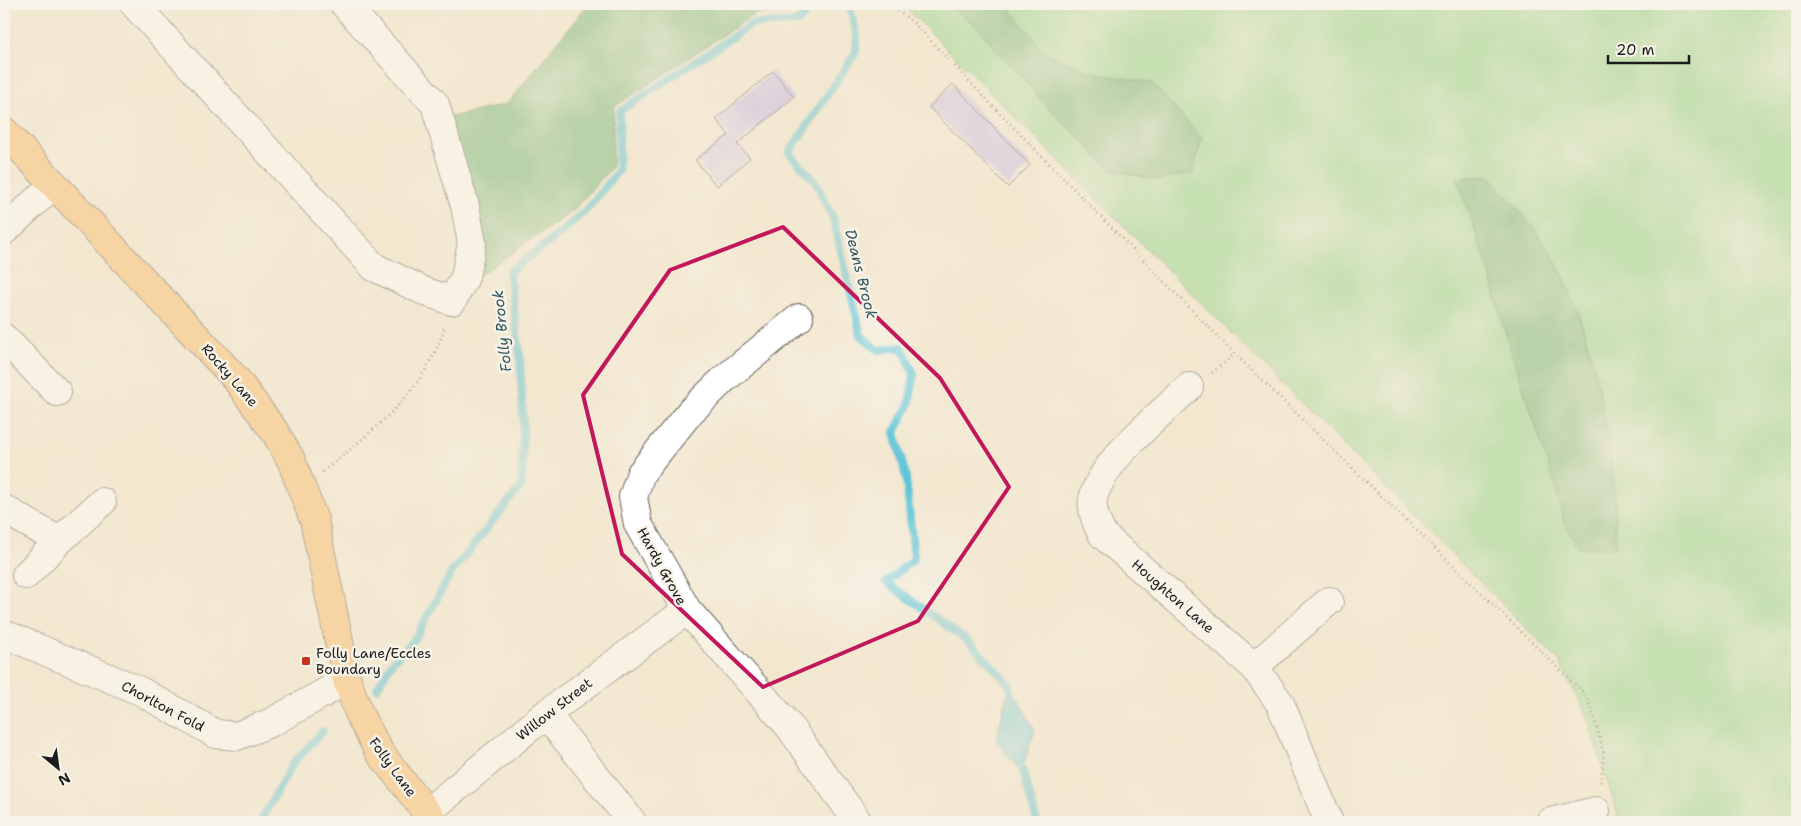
<svg xmlns="http://www.w3.org/2000/svg" width="1801" height="826" font-family="'Shantell Sans',sans-serif">
  <rect width="100%" height="100%" fill="#f7f3e8"/>
  <filter id="ink" filterUnits="userSpaceOnUse"><feTurbulence type="fractalNoise" baseFrequency=".02" numOctaves="2"/><feDisplacementMap in="SourceGraphic" scale="10" xChannelSelector="R" yChannelSelector="G"/><feConvolveMatrix kernelMatrix="1 2 1 2 8 2 1 2 1" color-interpolation-filters="sRGB"/></filter>
  <filter id="wash" filterUnits="userSpaceOnUse"><feTurbulence type="fractalNoise" baseFrequency=".0096" numOctaves="4" result="noise"/><feDisplacementMap in="SourceGraphic" scale="20" xChannelSelector="R" yChannelSelector="G"/><feGaussianBlur stdDeviation="1.12" result="paint"/><feColorMatrix in="noise" values="0 0 0 0 0 0 0 0 0 0 0 0 0 0 0 0 0 1.4 0 .05"/><feComposite in="paint" operator="in"/></filter>
  <g filter="url(#wash)">
    <rect width="100%" height="100%" fill="#f3e7d0"/>
    <path fill="#93d78f" stroke="#587a56" d="M902,4H1797V822H1620L1587,716L1559,661Z"/>
    <path fill="#76b87a" stroke="#496a4b" d="M588,4L807,5L799,13L755,14L614,107L612,167L573,211L475,278L447,118L507,104Z
      M948,4H1006L1047,54L1090,72L1152,83L1202,138L1193,173L1157,180L1111,170L1047,106L973,23Z
      M1489,176C1515,204 1541,232 1558,266C1592,331 1612,437 1615,510C1616,522 1615,535 1616,548H1579L1564,523L1555,486L1504,328L1490,274L1457,178Z"/>
    <path fill="#5bc4d7" stroke="#3c707a" d="M1010,685L1035,730L1021,772L996,741Z"/>
    <g fill="none" stroke-linecap="round" stroke-linejoin="round">
      <path stroke="#5bc4d7" stroke-width="8" d="M843,4L850,8L857,35L856,52L789,153L815,181L833,218L861,335L878,350L902,347L914,374L909,405L895,432L906,478L914,559L886,582L970,642L1010,685L1011,693
        M377,688L391,664L413,641L452,572L522,485L523,419L520,355L509,272L558,235L588,208L618,171L620,111L752,24L798,22L814,4
        M1020,761L1037,822
        M260,822L293,763L323,731"/>
    </g>
    <g id="blocks">
      <path fill="#c4b6eb" d="M773,71L794,97L737,144L750,158L717,186L695,160L729,135L716,119Z
        M953,84L1030,165L1008,187L929,107Z"/>
    </g>
  </g>
  <g filter="url(#ink)">
    <use href="#blocks" fill-opacity="0" stroke="#67635b" stroke-width="1"/>
    <g fill="none" stroke-linecap="round" stroke-linejoin="round">
      <g stroke="#67635b" stroke-width="30">
        <path id="minor" d="M134,4L374,267L426,292L452,301L465,277L472,243L465,206L435,104L344,4
          M4,231L54,184
          M799,318L723,380L690,412L641,473L633,497L638,524L687,610L789,726L858,822
          M4,338L57,392
          M1189,387C1160,415 1101,461 1093,499C1091,512 1097,524 1103,535L1254,667L1280,703L1329,822
          M4,509L59,541L102,502
          M26,575L59,541
          M4,634L140,691L216,734L237,736L272,722L347,680
          M1254,667L1329,601
          M546,714L632,822
          M426,813L546,714L687,610
          M1550,822L1596,811"/>
      </g>
      <g stroke="#67635b" stroke-width="30">
        <path id="major" d="M4,131L236,379L275,432L291,460L314,520L347,680L360,716L380,753L434,822"/>
      </g>
      <path stroke="#67635b" stroke-width="3" stroke-dasharray="1 4" stroke-linecap="butt" d="M890,4L915,24L987,100L1235,354L1581,690L1591,707L1604,754L1600,785
        M1212,373L1235,354
        M323,472C375,428 425,393 445,326"/>
      <use href="#minor" stroke="#fff" stroke-width="28"/>
      <use href="#major" stroke="#fdbc6f" stroke-width="28"/>
    </g>
  </g>
  <path d="M0 0H1801V826H0ZM783,227L940,378L1009,487L918,621L763,687L622,554L583,395L670,270Z" fill="#f3e7d0" fill-opacity=".55" fill-rule="evenodd"/>
  <path fill="none" stroke="#c2185b" stroke-width="4" stroke-linejoin="round" d="M783,227L940,378L1009,487L918,621L763,687L622,554L583,395L670,270Z"/>
  <rect fill="#c8321e" stroke="#f7f3e8" stroke-width="2" x="301" y="656" width="10" height="10" rx="2.5"/>
  <g text-anchor="middle" dominant-baseline="central" stroke-width="5" stroke-linejoin="round" paint-order="stroke">
    <g font-size="14" fill="#1c1c1c" stroke="#f7f3e8">
      <text transform="translate(230 375) rotate(49)">Rocky Lane</text>
      <text transform="translate(662 566) rotate(61)">Hardy Grove</text>
      <text transform="translate(1173 596) rotate(41)">Houghton Lane</text>
      <text transform="translate(163 706) rotate(28)">Chorlton Fold</text>
      <text transform="translate(554 709) rotate(-38)">Willow Street</text>
      <text transform="translate(393 767) rotate(54)">Folly Lane</text>
    </g>
    <g font-size="14" fill="#1c1c1c" stroke="#f7f3e8" text-anchor="start">
      <text x="316" y="653">Folly Lane/Eccles<tspan x="316" dy="16">Boundary</tspan></text>
    </g>
    <g font-size="15" font-style="italic" fill="#32575d" stroke="#f7f3e8">
      <text transform="translate(861 274) rotate(76)">Deans Brook</text>
      <text transform="translate(502 331) rotate(-96)">Folly Brook</text>
    </g>
  </g>
  <rect width="1801" height="826" fill="none" stroke="#f7f3e8" stroke-width="20"/>
  <g transform="translate(58 768) rotate(151)" stroke="#f7f3e8" stroke-width="4" paint-order="stroke">
  <path d="M0-4L9 19L0 12L-9 19Z" fill="#1c1c1c"/>
  <text y="-8" font-size="14" font-weight="bold" text-anchor="middle" fill="#1c1c1c">N</text>
  </g>
  <path d="M1608 55v8h81v-8" fill="none" stroke="#1c1c1c" stroke-width="2.5"/>
  <text x="1616" y="55" font-size="15" fill="#1c1c1c" stroke="#f7f3e8" stroke-width="4" paint-order="stroke">20 m</text>
</svg>
